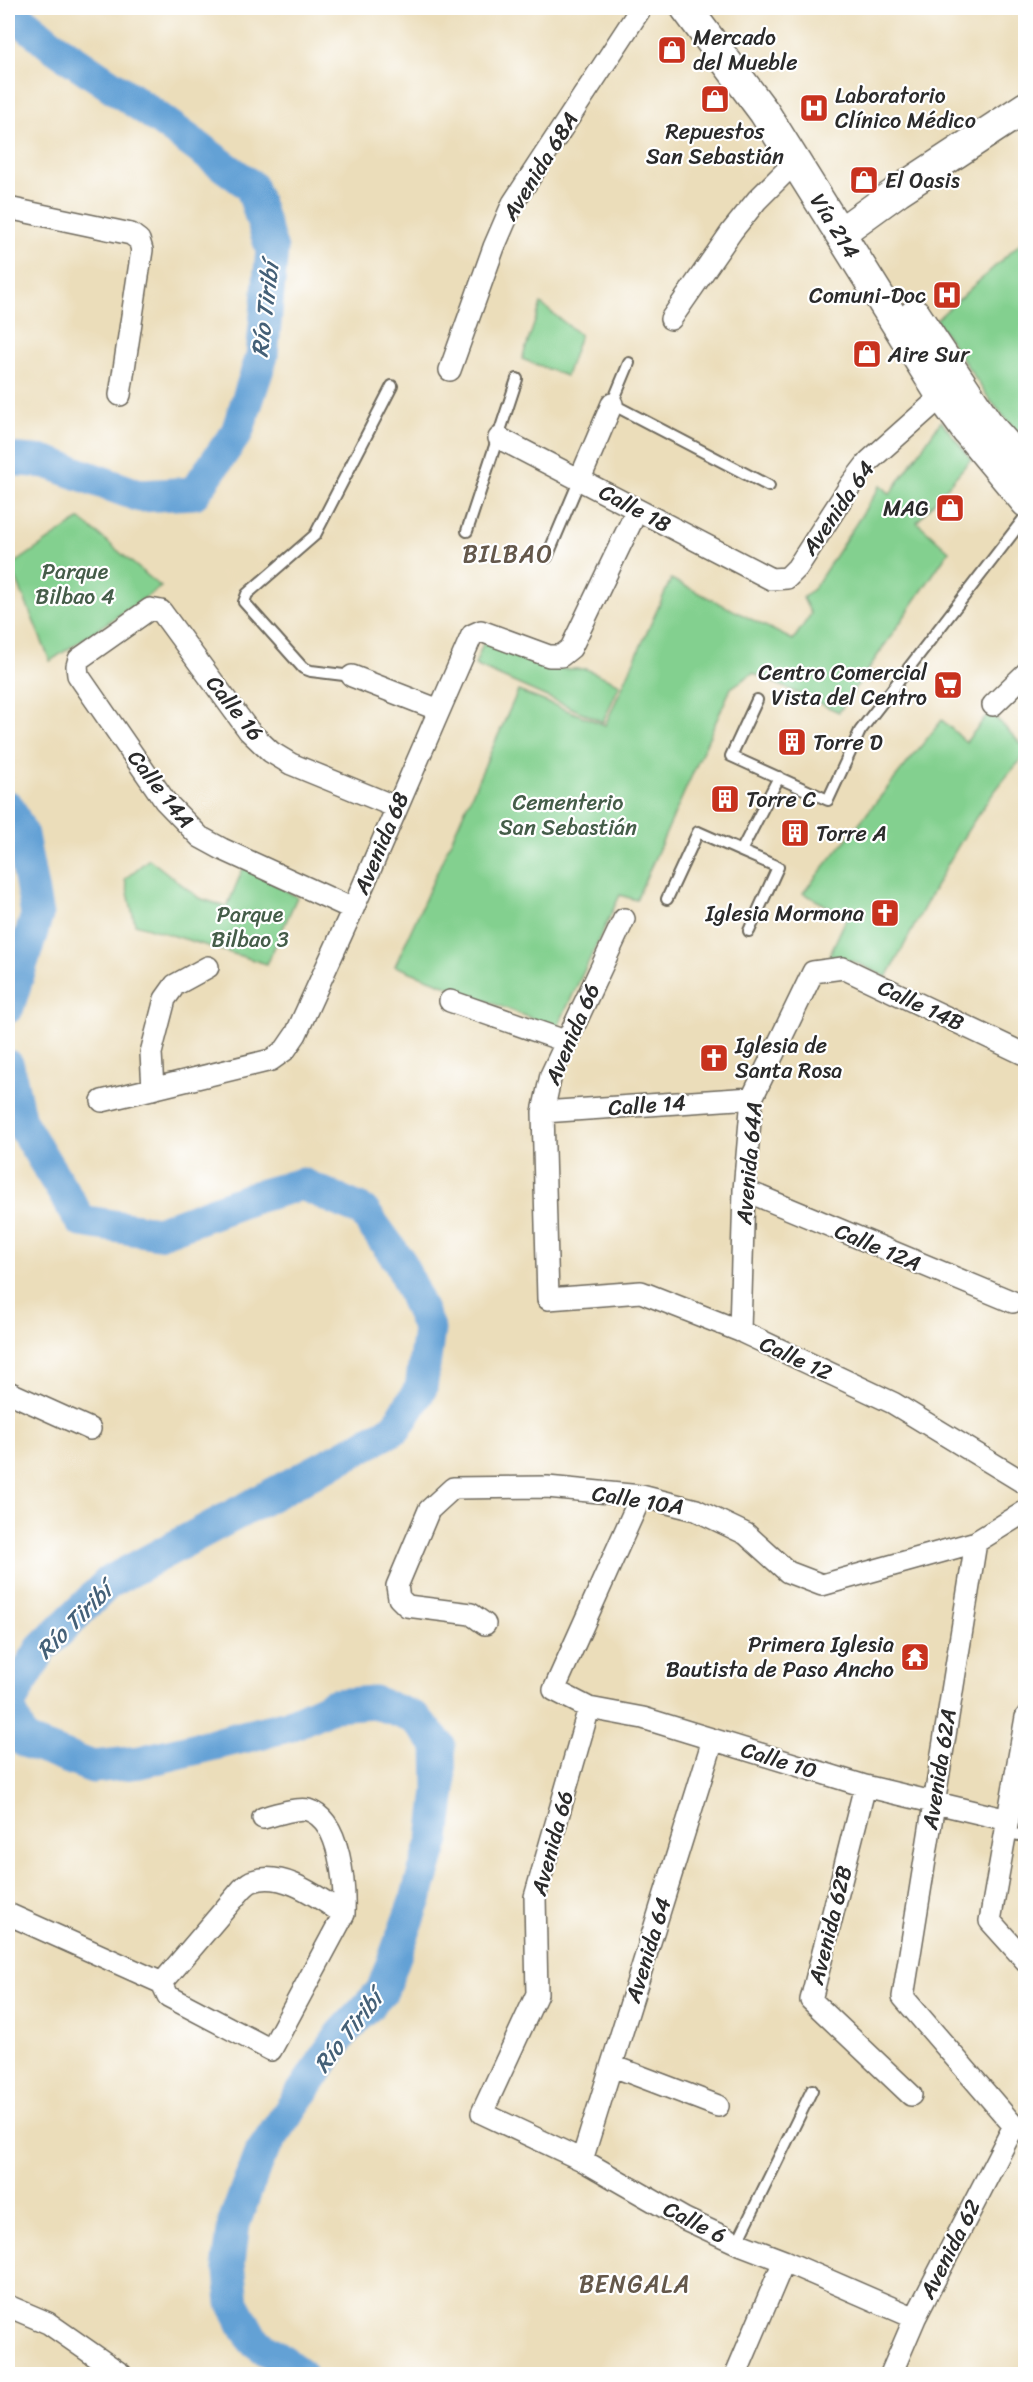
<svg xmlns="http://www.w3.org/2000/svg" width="1033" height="2382" font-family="Sriracha,sans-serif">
  <rect width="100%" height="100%" fill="#fff"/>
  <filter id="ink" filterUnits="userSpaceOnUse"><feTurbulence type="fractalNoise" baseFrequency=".0167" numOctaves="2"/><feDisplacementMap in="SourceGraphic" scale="12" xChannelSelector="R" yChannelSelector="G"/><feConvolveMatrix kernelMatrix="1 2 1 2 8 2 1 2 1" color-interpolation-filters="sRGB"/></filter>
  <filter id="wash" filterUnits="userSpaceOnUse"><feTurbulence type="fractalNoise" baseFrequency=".008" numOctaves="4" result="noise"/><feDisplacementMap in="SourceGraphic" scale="24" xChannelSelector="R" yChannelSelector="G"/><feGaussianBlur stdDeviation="1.35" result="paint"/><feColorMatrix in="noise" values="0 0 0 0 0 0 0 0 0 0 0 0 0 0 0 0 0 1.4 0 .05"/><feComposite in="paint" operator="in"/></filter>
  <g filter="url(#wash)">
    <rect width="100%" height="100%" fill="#ebddba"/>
    <path fill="#83d08f" stroke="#577e5d" stroke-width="1.5" d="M1025,239V442L990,400L936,320Z
      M541,304L580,335L566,376L522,359Z
      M941,421L971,459L917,522L949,551L839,712L753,673L731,688L636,900L620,895L557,1028L395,966L518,691L605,725L671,579L793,640L811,614L803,598L815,587L881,485L890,494Z
      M80,519L161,587L50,661L11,566Z
      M485,638L551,669H586L620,684L603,722L475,665Z
      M990,712L1025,748V756C966,816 928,903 887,977L855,962L829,956L847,917L803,893L942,720L966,742Z
      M149,859L199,898L227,907L244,866L297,897L267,964L135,924L125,879Z"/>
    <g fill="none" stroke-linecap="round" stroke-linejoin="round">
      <path stroke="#63a1d5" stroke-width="5" d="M8,838L22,835"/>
      <path stroke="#63a1d5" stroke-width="33" d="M8,9L50,44L150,112L251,186L272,250L262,356L237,432L194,493L140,496L46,462L8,459
        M8,807L22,835L37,915L8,1007
        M8,1066L20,1121L81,1221L158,1233L252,1198L302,1184L363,1211L400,1262L429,1330L421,1388L396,1428L109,1582L41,1649L8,1706L24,1741L93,1767L140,1762L288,1726L334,1705L374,1702L415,1718L439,1745L440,1790L434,1839L416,1899L382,1991L341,2035L259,2156L234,2223L229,2262L233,2303L253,2340L300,2374"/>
    </g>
  </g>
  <g filter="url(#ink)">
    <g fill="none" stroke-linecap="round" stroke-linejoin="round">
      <g stroke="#6e695d" stroke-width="14">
        <path id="lane" d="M629,363L612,404L769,486
          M467,531L517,379
          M547,557L580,479
          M352,676L311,671L303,668L244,602L247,594L315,535L392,386
          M757,700L731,756L828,800L860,731L1026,516
          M741,851L778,867L749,931
          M667,899L698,832L741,851L779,777
          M1007,1833L1026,1836
          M737,2243L812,2090"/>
      </g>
      <g stroke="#6e695d" stroke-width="24">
        <path id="street" d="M8,208L131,234L139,240L142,250L120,395
          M671,319L732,231L757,200L795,162
          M450,370L494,247L513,203L641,8
          M499,438L771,579L787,578L797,568L852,483L869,461L951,388
          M580,479L612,404
          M352,676L439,710
          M993,705L1026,673
          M353,909L222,849L200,837L165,801L78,675L77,666L79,659L150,609L161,611L249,731L271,752L291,764L396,807
          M624,919L551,1075L543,1112L548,1299L641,1292L740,1331L893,1403L1026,1484
          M450,1001L565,1041
          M153,1089L151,1053L165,999L175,985L208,967
          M102,1101L271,1060L285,1050L296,1034L353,909L472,635L481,631L549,656H561L571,648L637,510
          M543,1112L752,1098
          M744,1190L1013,1302
          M740,1331L744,1190L752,1098L813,972L843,968L1026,1055
          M8,1392L90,1429
          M641,1496L554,1690L589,1708L643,1718L865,1786L1008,1820
          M976,1542L903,1997L1014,2126L1026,2129
          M485,1624L471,1614L407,1606L399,1598L397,1586L429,1510L453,1488L547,1487L641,1496L696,1510L746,1534L788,1572L822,1585L976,1542L1026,1511
          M589,1708L535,1897L537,1994L482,2113L582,2160L685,2219L737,2243L784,2261L915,2318
          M1026,1717L990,1921L1026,1961
          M865,1786L811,2000L911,2095
          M263,1818C273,1815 299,1807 308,1810C341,1820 345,1886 344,1914
          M8,1914L162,1983L168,1996L271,2050L344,1914C320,1899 284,1870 253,1881C249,1882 245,1886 242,1889L162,1983
          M613,2066L718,2106
          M582,2160L713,1740
          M8,2306L48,2323L121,2374
          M736,2374L784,2261
          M891,2374L915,2318L1014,2126"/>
      </g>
      <g stroke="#6e695d" stroke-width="33">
        <path id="secondary" d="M686,8L764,112L941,395L967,431L1026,502
          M840,233L898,191L1026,107
          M915,314L990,427L1026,467"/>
      </g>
      <use href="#lane" stroke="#fff" stroke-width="10"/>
      <use href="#street" stroke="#fff" stroke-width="21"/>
      <use href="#secondary" stroke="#fff" stroke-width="30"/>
    </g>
  </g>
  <defs>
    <g id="shop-square" transform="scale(1.5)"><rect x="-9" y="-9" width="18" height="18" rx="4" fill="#c8321e" stroke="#fff"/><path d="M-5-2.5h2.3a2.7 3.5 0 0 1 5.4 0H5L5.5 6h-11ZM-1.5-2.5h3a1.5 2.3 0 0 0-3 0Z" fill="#fff"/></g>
    <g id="hospital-square" transform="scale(1.5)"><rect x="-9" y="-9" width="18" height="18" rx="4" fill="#c8321e" stroke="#fff"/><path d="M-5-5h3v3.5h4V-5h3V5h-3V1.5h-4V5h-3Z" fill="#fff"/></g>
    <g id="supermarket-square" transform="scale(1.5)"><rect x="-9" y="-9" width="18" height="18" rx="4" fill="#c8321e" stroke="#fff"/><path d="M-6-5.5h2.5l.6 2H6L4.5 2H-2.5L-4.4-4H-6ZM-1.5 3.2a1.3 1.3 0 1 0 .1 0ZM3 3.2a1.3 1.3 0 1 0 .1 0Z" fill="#fff"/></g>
    <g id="building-square" transform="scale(1.5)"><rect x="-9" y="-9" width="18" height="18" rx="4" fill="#c8321e" stroke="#fff"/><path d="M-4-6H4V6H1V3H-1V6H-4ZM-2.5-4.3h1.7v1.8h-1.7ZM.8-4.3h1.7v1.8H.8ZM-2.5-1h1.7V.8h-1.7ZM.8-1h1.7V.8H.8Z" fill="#fff"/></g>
    <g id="church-square" transform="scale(1.5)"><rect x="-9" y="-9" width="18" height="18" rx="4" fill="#c8321e" stroke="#fff"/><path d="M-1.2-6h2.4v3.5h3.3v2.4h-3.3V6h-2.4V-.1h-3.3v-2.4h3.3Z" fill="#fff"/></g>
    <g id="temple-square" transform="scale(1.5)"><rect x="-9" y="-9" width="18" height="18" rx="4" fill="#c8321e" stroke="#fff"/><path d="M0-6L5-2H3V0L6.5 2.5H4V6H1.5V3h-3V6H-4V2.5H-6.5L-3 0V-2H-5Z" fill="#fff"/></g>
  </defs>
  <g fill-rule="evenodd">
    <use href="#shop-square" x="672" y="50"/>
    <use href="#shop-square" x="715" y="99"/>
    <use href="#hospital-square" x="814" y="108"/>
    <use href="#shop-square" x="864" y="180"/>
    <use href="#hospital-square" x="947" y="295"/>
    <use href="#shop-square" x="867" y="354"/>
    <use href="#shop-square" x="950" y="508"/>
    <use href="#supermarket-square" x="948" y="685"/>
    <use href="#building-square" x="792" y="742"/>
    <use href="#building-square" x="725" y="799"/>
    <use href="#building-square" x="795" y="833"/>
    <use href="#church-square" x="885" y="913"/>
    <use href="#church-square" x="714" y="1058"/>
    <use href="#temple-square" x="915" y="1657"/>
  </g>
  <g text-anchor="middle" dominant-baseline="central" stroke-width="4.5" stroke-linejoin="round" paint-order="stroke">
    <g font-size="22" fill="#2b2b2b" stroke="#fff" text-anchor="start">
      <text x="693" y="37">Mercado<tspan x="693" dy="25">del Mueble</tspan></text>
      <text x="835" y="95">Laboratorio<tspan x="835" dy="25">Clínico Médico</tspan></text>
      <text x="715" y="131" text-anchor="middle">Repuestos<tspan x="715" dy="25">San Sebastián</tspan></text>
      <text x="885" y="180">El Oasis</text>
      <text x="926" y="295" text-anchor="end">Comuni-Doc</text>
      <text x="888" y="354">Aire Sur</text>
      <text x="929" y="508" text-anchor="end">MAG</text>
      <text x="927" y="672" text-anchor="end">Centro Comercial<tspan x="927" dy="25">Vista del Centro</tspan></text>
      <text x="813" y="742">Torre D</text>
      <text x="746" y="799">Torre C</text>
      <text x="816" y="833">Torre A</text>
      <text x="864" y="913" text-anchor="end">Iglesia Mormona</text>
      <text x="735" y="1045">Iglesia de<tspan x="735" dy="25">Santa Rosa</tspan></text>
      <text x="894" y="1644" text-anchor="end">Primera Iglesia<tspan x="894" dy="25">Bautista de Paso Ancho</tspan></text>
    </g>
    <g font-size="22" fill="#2b2b2b" stroke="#fff">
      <text transform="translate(540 166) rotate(-58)">Avenida 68A</text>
      <text transform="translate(835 226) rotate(58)">Vía 214</text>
      <text transform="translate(635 508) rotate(28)">Calle 18</text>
      <text transform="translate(838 508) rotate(-55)">Avenida 64</text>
      <text transform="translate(235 708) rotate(51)">Calle 16</text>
      <text transform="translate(161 789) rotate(52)">Calle 14A</text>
      <text transform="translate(381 843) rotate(-67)">Avenida 68</text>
      <text transform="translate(921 1005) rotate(25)">Calle 14B</text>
      <text transform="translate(572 1034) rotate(-67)">Avenida 66</text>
      <text transform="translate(647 1105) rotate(-4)">Calle 14</text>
      <text transform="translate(749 1163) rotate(-85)">Avenida 64A</text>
      <text transform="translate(878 1247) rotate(23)">Calle 12A</text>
      <text transform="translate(796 1358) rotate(25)">Calle 12</text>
      <text transform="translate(638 1500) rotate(9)">Calle 10A</text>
      <text transform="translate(779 1760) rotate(17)">Calle 10</text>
      <text transform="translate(939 1769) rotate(-81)">Avenida 62A</text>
      <text transform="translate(552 1843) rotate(-75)">Avenida 66</text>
      <text transform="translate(830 1925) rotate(-76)">Avenida 62B</text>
      <text transform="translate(648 1950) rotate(-73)">Avenida 64</text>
      <text transform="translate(695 2222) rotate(27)">Calle 6</text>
      <text transform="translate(950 2249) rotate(-63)">Avenida 62</text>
    </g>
    <g font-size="22" fill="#455d49" stroke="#fff">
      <text x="75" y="571">Parque<tspan x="75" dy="25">Bilbao 4</tspan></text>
      <text x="568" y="802">Cementerio<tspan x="568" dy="25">San Sebastián</tspan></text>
      <text x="250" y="914">Parque<tspan x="250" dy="25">Bilbao 3</tspan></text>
    </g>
    <g font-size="24" font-style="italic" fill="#446077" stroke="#fff">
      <text transform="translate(265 310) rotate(-83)">Río Tiribí</text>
      <text transform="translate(74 1621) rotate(-45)">Río Tiribí</text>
      <text transform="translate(348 2032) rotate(-52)">Río Tiribí</text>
    </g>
    <g font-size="24" letter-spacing="1.5" fill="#64584b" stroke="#fff">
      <text x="508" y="554">BILBAO</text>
      <text x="635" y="2284">BENGALA</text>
    </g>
  </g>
  <rect width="1033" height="2382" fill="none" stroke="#fff" stroke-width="30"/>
</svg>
